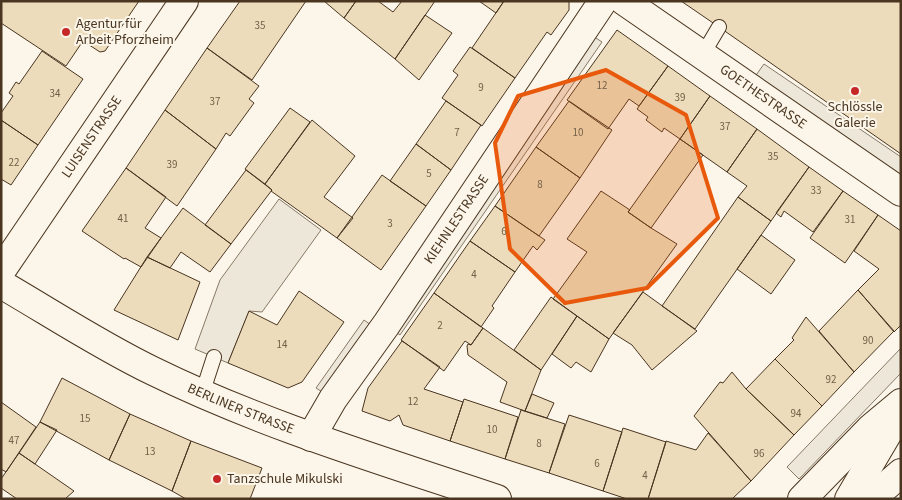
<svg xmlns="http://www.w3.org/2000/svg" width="902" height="500" font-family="'Source Sans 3',sans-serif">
  <rect width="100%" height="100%" fill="#fbf6e9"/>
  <path fill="#ede7d9" stroke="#887966" d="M584,30L602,42L400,335L386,325Z
    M764,64L901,157V178L754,78Z
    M279,199L321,230L262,312L249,311L228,363L195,349L220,280Z
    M364,320L381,332L333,399L316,388Z
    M901,348V373L799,479L787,467Z"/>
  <path fill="#ecdcbc" stroke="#4a3520" d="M1,1H139L105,51L100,52L83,41L66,66L1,23Z
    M240,1H306L252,80L207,48Z
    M324,1H356L344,18Z
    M356,1H378L393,12L402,1H435L395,59L344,18Z
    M479,1H504L496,13Z
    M504,1H569V10L551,35L547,32L515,78L472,48Z
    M681,1H901V154L719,27Z
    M425,15L452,33L419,80L395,59Z
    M617,30L668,66L639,106L629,99L608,129L567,100Z
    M470,47L515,78L482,126L442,98L458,75L453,71Z
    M207,48L259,86L249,99L254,103L230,136L226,133L216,149L165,110Z
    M42,51L83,79L38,145L1,120V113L13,96L9,93L16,82L19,84Z
    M668,66L710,96L680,139L664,128L662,132L646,120L648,117L637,109Z
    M710,96L757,129L727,172L680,139Z
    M446,101L481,125L451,170L416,144Z
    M569,101L612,130L580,178L536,147Z
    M290,108L310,122L265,184L245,169Z
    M165,110L216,149L177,206L126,168Z
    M1,120L38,145L11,185L1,179Z
    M312,120L355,156L324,197L353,218L337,238L271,191L272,190L265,184Z
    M757,129L809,167L771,221L738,197L747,186L727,172Z
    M680,139L703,155L651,228L628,212Z
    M416,144L451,170L426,206L390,181Z
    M536,147L580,178L539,236L495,206Z
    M809,167L843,191L813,232L784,211L781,217L776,213Z
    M126,168L166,197L145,228L161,238L141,267L125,258L124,259L82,231Z
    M246,170L272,190L231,244L205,225Z
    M382,175L426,206L381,270L337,238Z
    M601,191L630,210L628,212L651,228L677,244L609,339L553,299L587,252L567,239Z
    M843,191L878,215L845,263L810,238Z
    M738,197L771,221L695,329L662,306Z
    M495,206L545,240L537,250L533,246L515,272L470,241Z
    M183,208L231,244L210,272L181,252L170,268L147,257Z
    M878,215L901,231V325L894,332L858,290L879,269L854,251Z
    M761,235L795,260L771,294L737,269Z
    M470,241L515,272L492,306L494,308L481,327L434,293Z
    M147,257L200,282L178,340L114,310Z
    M858,290L894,331L854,372L819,331Z
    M299,291L344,322L302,382L288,388L228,363L249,311L277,325Z
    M643,292L697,331L652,370L632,345L613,333Z
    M434,293L483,328L471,345L465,341L444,371L401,340Z
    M551,297L577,316L541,370L514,350Z
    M577,316L609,339L591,372L576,362L571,368L552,354Z
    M806,317L854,372L822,406L775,359L794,340L792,338Z
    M483,328L541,370L525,411L500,402L507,382L468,355L467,346L468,344L471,345Z
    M402,341L440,367L424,389L463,402L450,441L403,425L399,415L390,421L362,411L368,388Z
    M775,359L822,406L794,435L746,389Z
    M732,372L746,389L794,435L751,481L694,416L720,382L723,383Z
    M62,378L130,414L109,460L40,422Z
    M532,394L554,403L547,418L525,411Z
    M464,399L518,417L505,459L450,441Z
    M1,402L36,427L6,472L1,469Z
    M521,410L565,424L549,473L505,459Z
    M130,414L191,441L172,491L109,460Z
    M569,415L622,432L603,491L549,473Z
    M40,422L57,430L35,464L19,453Z
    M623,428L666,442L648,499H627L603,491Z
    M708,433L751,481L732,499H648L666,441L696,450Z
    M191,441L262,468L250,499H186L172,491Z
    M19,453L35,464L74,491L65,499H17L1,488V479Z"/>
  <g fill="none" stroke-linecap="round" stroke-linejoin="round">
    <g stroke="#4a3520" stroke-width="16">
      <path id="lane" d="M703,54L719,27
        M202,394L214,357"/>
    </g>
    <g stroke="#4a3520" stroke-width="30">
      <g id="street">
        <path id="s1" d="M624,1L901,192"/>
        <path id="s2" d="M311,437L333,399L386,325L603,1"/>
      </g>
    </g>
    <g stroke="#4a3520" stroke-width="30">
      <g id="primary">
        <path id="s3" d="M1,271L184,1"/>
        <path id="s4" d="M1,284C51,313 101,346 153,371C263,425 381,460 497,499"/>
        <path d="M802,499L871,428L901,403"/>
        <path d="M849,499L899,414"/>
        <path d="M871,499L901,473"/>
      </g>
    </g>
    <use href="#lane" stroke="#fbf6e9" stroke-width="14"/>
    <use href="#street" stroke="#fbf6e9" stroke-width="28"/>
    <use href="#primary" stroke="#fbf6e9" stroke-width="28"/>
  </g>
  <path fill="#e8590c" fill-opacity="0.2" stroke="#e8590c" stroke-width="4" stroke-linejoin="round" d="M606,70L686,115L718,218L647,288L565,303L510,249L495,143L518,96Z"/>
  <g fill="#c62828" stroke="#fbf6e9" stroke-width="2">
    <circle cx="66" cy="32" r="5"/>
    <circle cx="855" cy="91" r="5"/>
    <circle cx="217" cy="479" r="5"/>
  </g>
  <g text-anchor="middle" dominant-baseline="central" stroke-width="4" stroke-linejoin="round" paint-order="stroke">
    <g font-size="11" fill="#725f47">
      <text x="260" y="25">35</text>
      <text x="602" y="85">12</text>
      <text x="481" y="87">9</text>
      <text x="55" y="93">34</text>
      <text x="680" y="97">39</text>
      <text x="215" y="101">37</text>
      <text x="725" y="126">37</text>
      <text x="457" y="132">7</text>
      <text x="578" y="132">10</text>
      <text x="773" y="156">35</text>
      <text x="14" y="162">22</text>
      <text x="172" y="164">39</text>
      <text x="429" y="173">5</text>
      <text x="540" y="184">8</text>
      <text x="816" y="190">33</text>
      <text x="123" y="218">41</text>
      <text x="850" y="219">31</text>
      <text x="390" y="223">3</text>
      <text x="504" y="231">6</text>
      <text x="474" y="274">4</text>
      <text x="440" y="325">2</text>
      <text x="868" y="340">90</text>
      <text x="282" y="344">14</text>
      <text x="831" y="379">92</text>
      <text x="413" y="401">12</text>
      <text x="796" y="413">94</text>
      <text x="85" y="418">15</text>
      <text x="492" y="429">10</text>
      <text x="14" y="440">47</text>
      <text x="539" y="443">8</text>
      <text x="150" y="451">13</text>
      <text x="759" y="453">96</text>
      <text x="597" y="463">6</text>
      <text x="645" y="475">4</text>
    </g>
    <g font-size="14" fill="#4a3520" stroke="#fbf6e9" text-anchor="start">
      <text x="76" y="24">Agentur für<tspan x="76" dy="16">Arbeit Pforzheim</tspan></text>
      <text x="855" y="107" text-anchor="middle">Schlössle<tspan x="855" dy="16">Galerie</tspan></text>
      <text x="227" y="479">Tanzschule Mikulski</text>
    </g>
    <g font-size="14" fill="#4a3520" stroke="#fbf6e9">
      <text stroke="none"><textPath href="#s1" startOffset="169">GOETHESTRASSE</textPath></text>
      <text stroke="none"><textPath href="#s3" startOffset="162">LUISENSTRASSE</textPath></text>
      <text stroke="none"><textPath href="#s2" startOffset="262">KIEHNLESTRASSE</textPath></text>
      <text stroke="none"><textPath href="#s4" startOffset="271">BERLINER STRASSE</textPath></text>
    </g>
  </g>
  <rect width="902" height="500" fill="none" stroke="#4a3520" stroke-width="5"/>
</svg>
